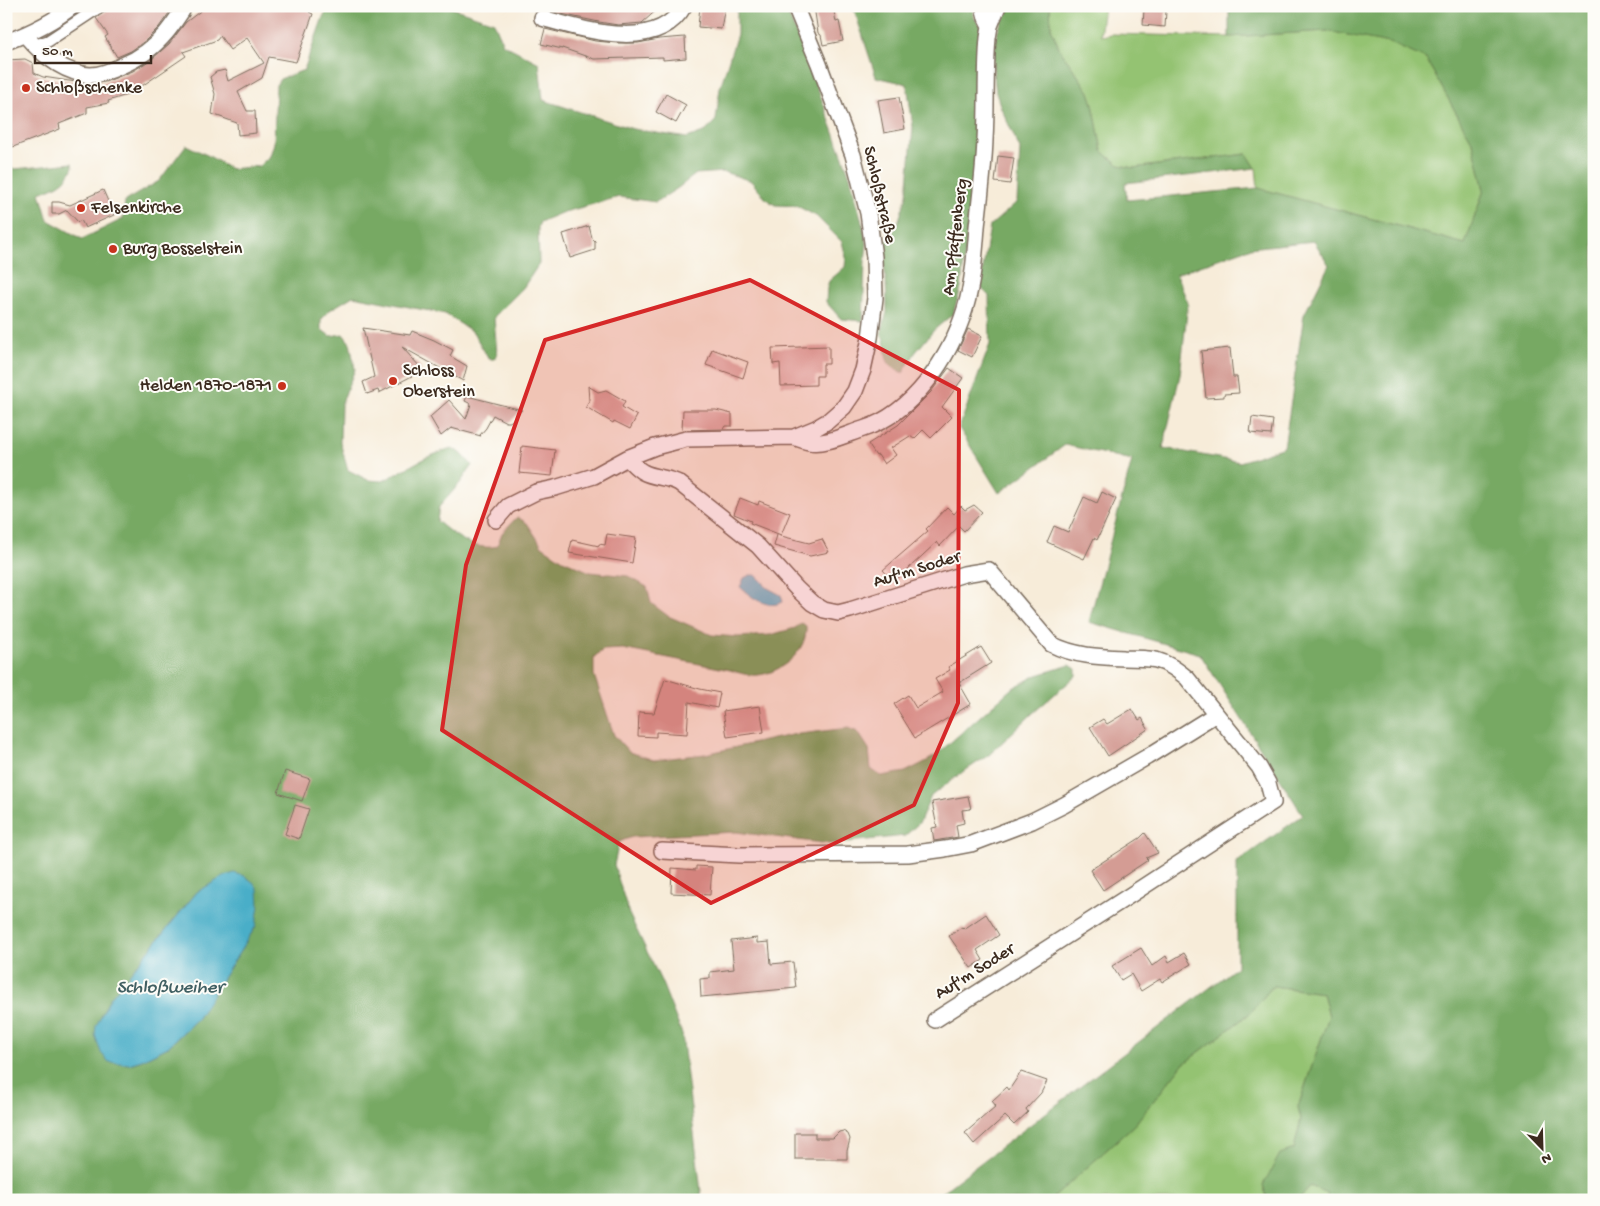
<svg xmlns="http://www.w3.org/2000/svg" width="1600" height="1206" font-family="'Gochi Hand',sans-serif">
  <rect width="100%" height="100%" fill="#fdfcf7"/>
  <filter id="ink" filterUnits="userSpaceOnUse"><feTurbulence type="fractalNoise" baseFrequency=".02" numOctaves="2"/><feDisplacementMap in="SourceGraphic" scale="10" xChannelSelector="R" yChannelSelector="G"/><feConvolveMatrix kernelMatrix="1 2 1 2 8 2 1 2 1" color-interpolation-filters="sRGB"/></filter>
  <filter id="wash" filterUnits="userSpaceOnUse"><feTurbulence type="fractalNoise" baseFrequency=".0096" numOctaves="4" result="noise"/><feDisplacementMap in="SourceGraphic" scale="20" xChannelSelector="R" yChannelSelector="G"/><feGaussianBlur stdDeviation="1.12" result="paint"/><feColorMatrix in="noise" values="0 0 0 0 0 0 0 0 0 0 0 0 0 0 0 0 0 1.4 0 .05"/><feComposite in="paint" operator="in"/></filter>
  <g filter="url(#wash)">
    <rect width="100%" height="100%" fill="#f7ecd9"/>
    <path fill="#94c372" stroke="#687648" d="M1050,6H1104L1100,36L1111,34L1229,37L1327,31L1391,43L1426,59L1473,143L1484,190L1465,244L1258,188L1256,168L1247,154L1133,168L1119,165L1102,151L1093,104L1089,92L1060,50L1051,28Z
      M1273,986L1323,993L1329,1016L1298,1107L1301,1119L1294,1149L1263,1185L1268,1200H1051L1135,1124L1182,1065L1249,1014Z
      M1310,1186L1328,1193L1326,1200H1298Z"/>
    <path fill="#77a964" stroke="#596a41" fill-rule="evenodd" d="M329,6H446L494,22L503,44L539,63L543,100L633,129L687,138L706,131L716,120L720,88L737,34V6H785L812,73L850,176L864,230L867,244L865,261L863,321L841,319L826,302L827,288L829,281L845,267L846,257L842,242L816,216L797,206L775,205L766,199L751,181L724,172L696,174L678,188L656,202L619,197L561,213L540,222L538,227L539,264L523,288L494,317L497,354L494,359H491L487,356L473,332L445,314L353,296L330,310L321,320V329L330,336L343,334L350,343L355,369L341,405L340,442L348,470L368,480L383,481L425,458L451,448L461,453L472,465L461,482L439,507L437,521C452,534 475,552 497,546L502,533L517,517L527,523L542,546L563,560L590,572L628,576L647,587L651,603L668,616L712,635L738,637L770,635L795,628L802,623L806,626C808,651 781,673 758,675C749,676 739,673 730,670L623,649L603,650L594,657V675L614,735L629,752L654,760L705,754L791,735L848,728L858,732L869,749L871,769L881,776L905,772L923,763L935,756L1011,689L1037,675L1070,665L1076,669V676L1033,713L989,755L960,774L931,796L920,822L905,836L829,844L736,832L632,837L619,842L614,865L629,914L662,983L682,1034L702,1200H6V167L15,169L72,163L73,166C68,183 55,187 40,193L48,220L82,239L123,219L125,201L159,181L186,145L209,156L231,169L259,166L270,156L274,143L276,85L280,79L304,70L323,17ZM197,892L256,926L198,1018L168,1047L142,1060L129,1064L110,998Z
      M853,6H973L974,17L981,27V110L961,288L953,314L934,330L915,353L903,373C877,362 891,351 881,334L887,312L886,280L881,242L888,240L898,223L907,195L913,127L907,84L876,77Z
      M1013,6H1050L1051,28L1060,50L1089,92L1093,104L1102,151L1119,165L1133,168L1247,154L1256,168L1125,183L1127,200L1258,188L1465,244L1484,190L1473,143L1426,59L1390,43L1327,31L1229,37V6H1594V1200H1326L1328,1193L1310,1186L1298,1200H1268L1263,1185L1280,1154L1294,1149L1301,1119L1298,1107L1329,1016L1323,993L1273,986L1249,1014L1182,1065L1135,1124L1051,1200H919L941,1193L1237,967V862L1303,815L1200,654L1089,622L1132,460L1065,445L999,493L959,428L990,344L989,296L980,287L990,226L1017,202L1020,149L1001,108L996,93L993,67L995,40L1001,22ZM1314,241L1329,265L1304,315L1284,447L1240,462L1163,448L1180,375L1188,303L1176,274L1249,248Z"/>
    <path fill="#48aec8" stroke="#426c73" d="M750,575H756L763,582L766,587L781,595L783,602C767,610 751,597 740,587L744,578Z
      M234,873L245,876L254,883L258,889L259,905L256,926L198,1018L168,1047L142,1060L129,1064L109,1062L101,1053L95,1035L96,1026L110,998L197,892L221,878Z"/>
    <g id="blocks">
      <path fill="#d49c94" d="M110,6H174L159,27L146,40L131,51L117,57L105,37L108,35L96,18L105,12Z
        M207,6H312L309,12L313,14L296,62L269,57L262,78L238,92L247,111H255L256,133L238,135L237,123L212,114L215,94L210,77L216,72L225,70L228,81L264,63L247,38L230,50L220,36L217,40L183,52L186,56L130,94L108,101L109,103L87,107V113L59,124L60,129L13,147L10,140L6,141V60L25,59L33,63L34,73L43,77L89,84L105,82L133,71L152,59L169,44L186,22Z
        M552,6H661L642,23L618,25L599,22L561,14L550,11Z
        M700,6H725L721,29L698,27Z
        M814,6H833L836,22L839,21L843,41L823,45L821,35L818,33Z
        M1144,9L1166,11L1165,27L1143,25Z
        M545,29L595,41L617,43H638L659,39L685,37L686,58L663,60V57L594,59L562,48V49L541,44Z
        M666,94L686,105L676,123L656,112Z
        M899,97L905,129L884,133L878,100Z
        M998,156L1014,158L1010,184L995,182Z
        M103,190L114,215L85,228L81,220L78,222L67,210L59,214H52V202H59L70,205Z
        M589,226L592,238L595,241V250L570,258L563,234Z
        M363,328L410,335L412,331L434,340L453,350L450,356L467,366L463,381L402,347L421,368L412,376L379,393L378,390L367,394L363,382L374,377Z
        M968,329L982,336L972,357L958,350Z
        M829,346V364H823V376H816V385L781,386L780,363L773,364L772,348Z
        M1230,348L1233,377H1237L1239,393L1224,394V397L1206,398L1201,351Z
        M712,349L748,362L743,378L706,365Z
        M949,368L963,378L942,407L952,417L931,438L923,430L914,439L910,436L891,448L896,455L884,464L878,455L876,456L868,444L898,425L931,392Z
        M588,386L598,392L606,390L625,401L622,407L637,416L630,429L614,421L613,423L586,407L589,401Z
        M467,396L498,404L522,410L510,422H506L493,415L486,428L480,435L481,436L451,428L441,436L430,417L449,400L466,419L471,404L465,401Z
        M683,410H716L732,414V426H725L723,429L682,430Z
        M1252,417L1273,420L1271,435L1250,433Z
        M522,446L555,450L552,476L519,473Z
        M1102,492L1116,499L1097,540L1094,538L1084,559L1047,542L1054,526L1068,532L1084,497L1097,503Z
        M740,498L758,505L759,501L790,513L781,535L750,523L751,521L734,514Z
        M974,505L982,512L964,531L959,526L940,546L937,542L894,582L883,570L928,531L926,529L947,507L954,514L961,506L965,510Z
        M607,534L636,538L632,563L569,553L572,540L599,546V544L605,545Z
        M777,535L809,543L822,539L829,552L810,556L774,546Z
        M981,647L991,663L959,683L971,704L915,738L894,704L908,695L916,708L943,692L935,679L950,670L948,667Z
        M665,679L700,689L720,693L717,708L689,702L687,734L656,732V737L638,736L639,712L654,713Z
        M760,706L764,732L727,737L723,711Z
        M1132,709L1139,720L1142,718L1148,729L1108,756L1090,727L1103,719L1107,724Z
        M285,771L310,779L302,801L278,793Z
        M968,796L971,809L962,810L964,823L956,825L958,837L934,841L932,828L937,827L932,802Z
        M295,805L309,809L299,839L285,834Z
        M1145,833L1158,853L1146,858L1148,860L1103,890L1090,870L1140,838Z
        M696,866L712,867L710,895L671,893L672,868L696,870Z
        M986,914L999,935L977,950L983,960L971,968L949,936L962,927L964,929Z
        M757,938V943L769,942L771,964L793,962L796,988L701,997L700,979L710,978V972L734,969L731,941Z
        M1141,948L1152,966L1166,956L1169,962L1184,953L1191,964L1162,982L1160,979L1141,991L1131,974L1121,980L1112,966Z
        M1021,1072L1047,1081L1041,1093L1026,1109L1028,1112L1014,1125L1005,1116L974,1144L965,1133L996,1106L992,1101L1007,1087L1009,1090Z
        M843,1131L848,1134L850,1139L847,1151V1159H795V1133H815V1138H833L839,1132Z"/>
    </g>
  </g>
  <g filter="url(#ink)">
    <use href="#blocks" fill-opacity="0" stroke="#7d6e5f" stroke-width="1"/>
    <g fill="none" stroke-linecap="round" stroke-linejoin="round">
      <g stroke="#7d6e5f" stroke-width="14">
        <path id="pedestrian" d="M34,46L48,41L101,6"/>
      </g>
      <g stroke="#7d6e5f" stroke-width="18">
        <path id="minor" d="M983,6L986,18L990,26
          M542,18C582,29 657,54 684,6
          M25,35C41,54 64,73 90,75C101,75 113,70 123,65C140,58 155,46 166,33C172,26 177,18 182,11
          M6,42C30,33 53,22 73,6
          M794,437C799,439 804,441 809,442C826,445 847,434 863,429C913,413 950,358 965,309C973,283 975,254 977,227C980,198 984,169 985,140C987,106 985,72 988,38L990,26L998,6
          M627,458C632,463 637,469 643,472C654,478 668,477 679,483L758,546L797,589L812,603L824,610L838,613L850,610L964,574L989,570L1051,644C1074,656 1099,657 1124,658C1134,658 1146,658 1156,660C1168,663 1177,670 1187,678L1259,767L1268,783L1273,802L1129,896L935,1020
          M496,520L508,506L536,492L555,488L594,476L627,458L655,447L686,439L794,437L816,428L828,421L844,407L855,391L863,370L870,338L875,298L874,257L868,213L853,155L819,64L795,6
          M662,851L739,855L908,854L945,849L971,844L1032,821L1064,805L1147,757L1216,714"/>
      </g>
      <use href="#pedestrian" stroke="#fff" stroke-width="11"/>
      <use href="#minor" stroke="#fff" stroke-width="15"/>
    </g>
  </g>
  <path fill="#d62828" fill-opacity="0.2" stroke="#d62828" stroke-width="4" stroke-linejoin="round" d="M750,280L959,390L958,703L914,805L711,903L442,730L466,565L545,340Z"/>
  <g fill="#c8321e" stroke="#fdfcf7" stroke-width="2">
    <circle cx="26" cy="88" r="5"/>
    <circle cx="81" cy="208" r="5"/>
    <circle cx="113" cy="249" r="5"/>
    <circle cx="393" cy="381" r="5"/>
    <circle cx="282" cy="386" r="5"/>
  </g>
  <g text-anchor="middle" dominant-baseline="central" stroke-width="4" stroke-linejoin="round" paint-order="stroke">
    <g font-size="18" fill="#3b2a1e" stroke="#fdfcf7" text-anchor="start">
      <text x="36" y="88">Schloßschenke</text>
      <text x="91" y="208">Felsenkirche</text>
      <text x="123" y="249">Burg Bosselstein</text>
      <text x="403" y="371">Schloss<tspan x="403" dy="21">Oberstein</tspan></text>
      <text x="272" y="386" text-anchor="end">Helden 1870-1871</text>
    </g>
    <g font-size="18" fill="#3b2a1e" stroke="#fdfcf7">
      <text transform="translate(879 195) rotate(77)">Schloßstraße</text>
      <text transform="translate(956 237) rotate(-83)">Am Pfaffenberg</text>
      <text transform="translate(917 570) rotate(-17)">Auf'm Soder</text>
      <text transform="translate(975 972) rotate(-32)">Auf'm Soder</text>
    </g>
    <g font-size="19" font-style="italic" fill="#405f62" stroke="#fdfcf7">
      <text x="170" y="988">Schloßweiher</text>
    </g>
  </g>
  <rect width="1600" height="1206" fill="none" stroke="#fdfcf7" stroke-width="25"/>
  <g transform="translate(1542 1148) rotate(157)" stroke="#fdfcf7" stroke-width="4" paint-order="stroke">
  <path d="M0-4L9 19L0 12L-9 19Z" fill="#3b2a1e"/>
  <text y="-8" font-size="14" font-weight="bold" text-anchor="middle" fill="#3b2a1e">N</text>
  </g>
  <path d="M35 55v8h116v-8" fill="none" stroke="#3b2a1e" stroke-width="2.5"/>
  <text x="42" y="55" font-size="15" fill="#3b2a1e" stroke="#fdfcf7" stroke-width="4" paint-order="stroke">50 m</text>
</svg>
